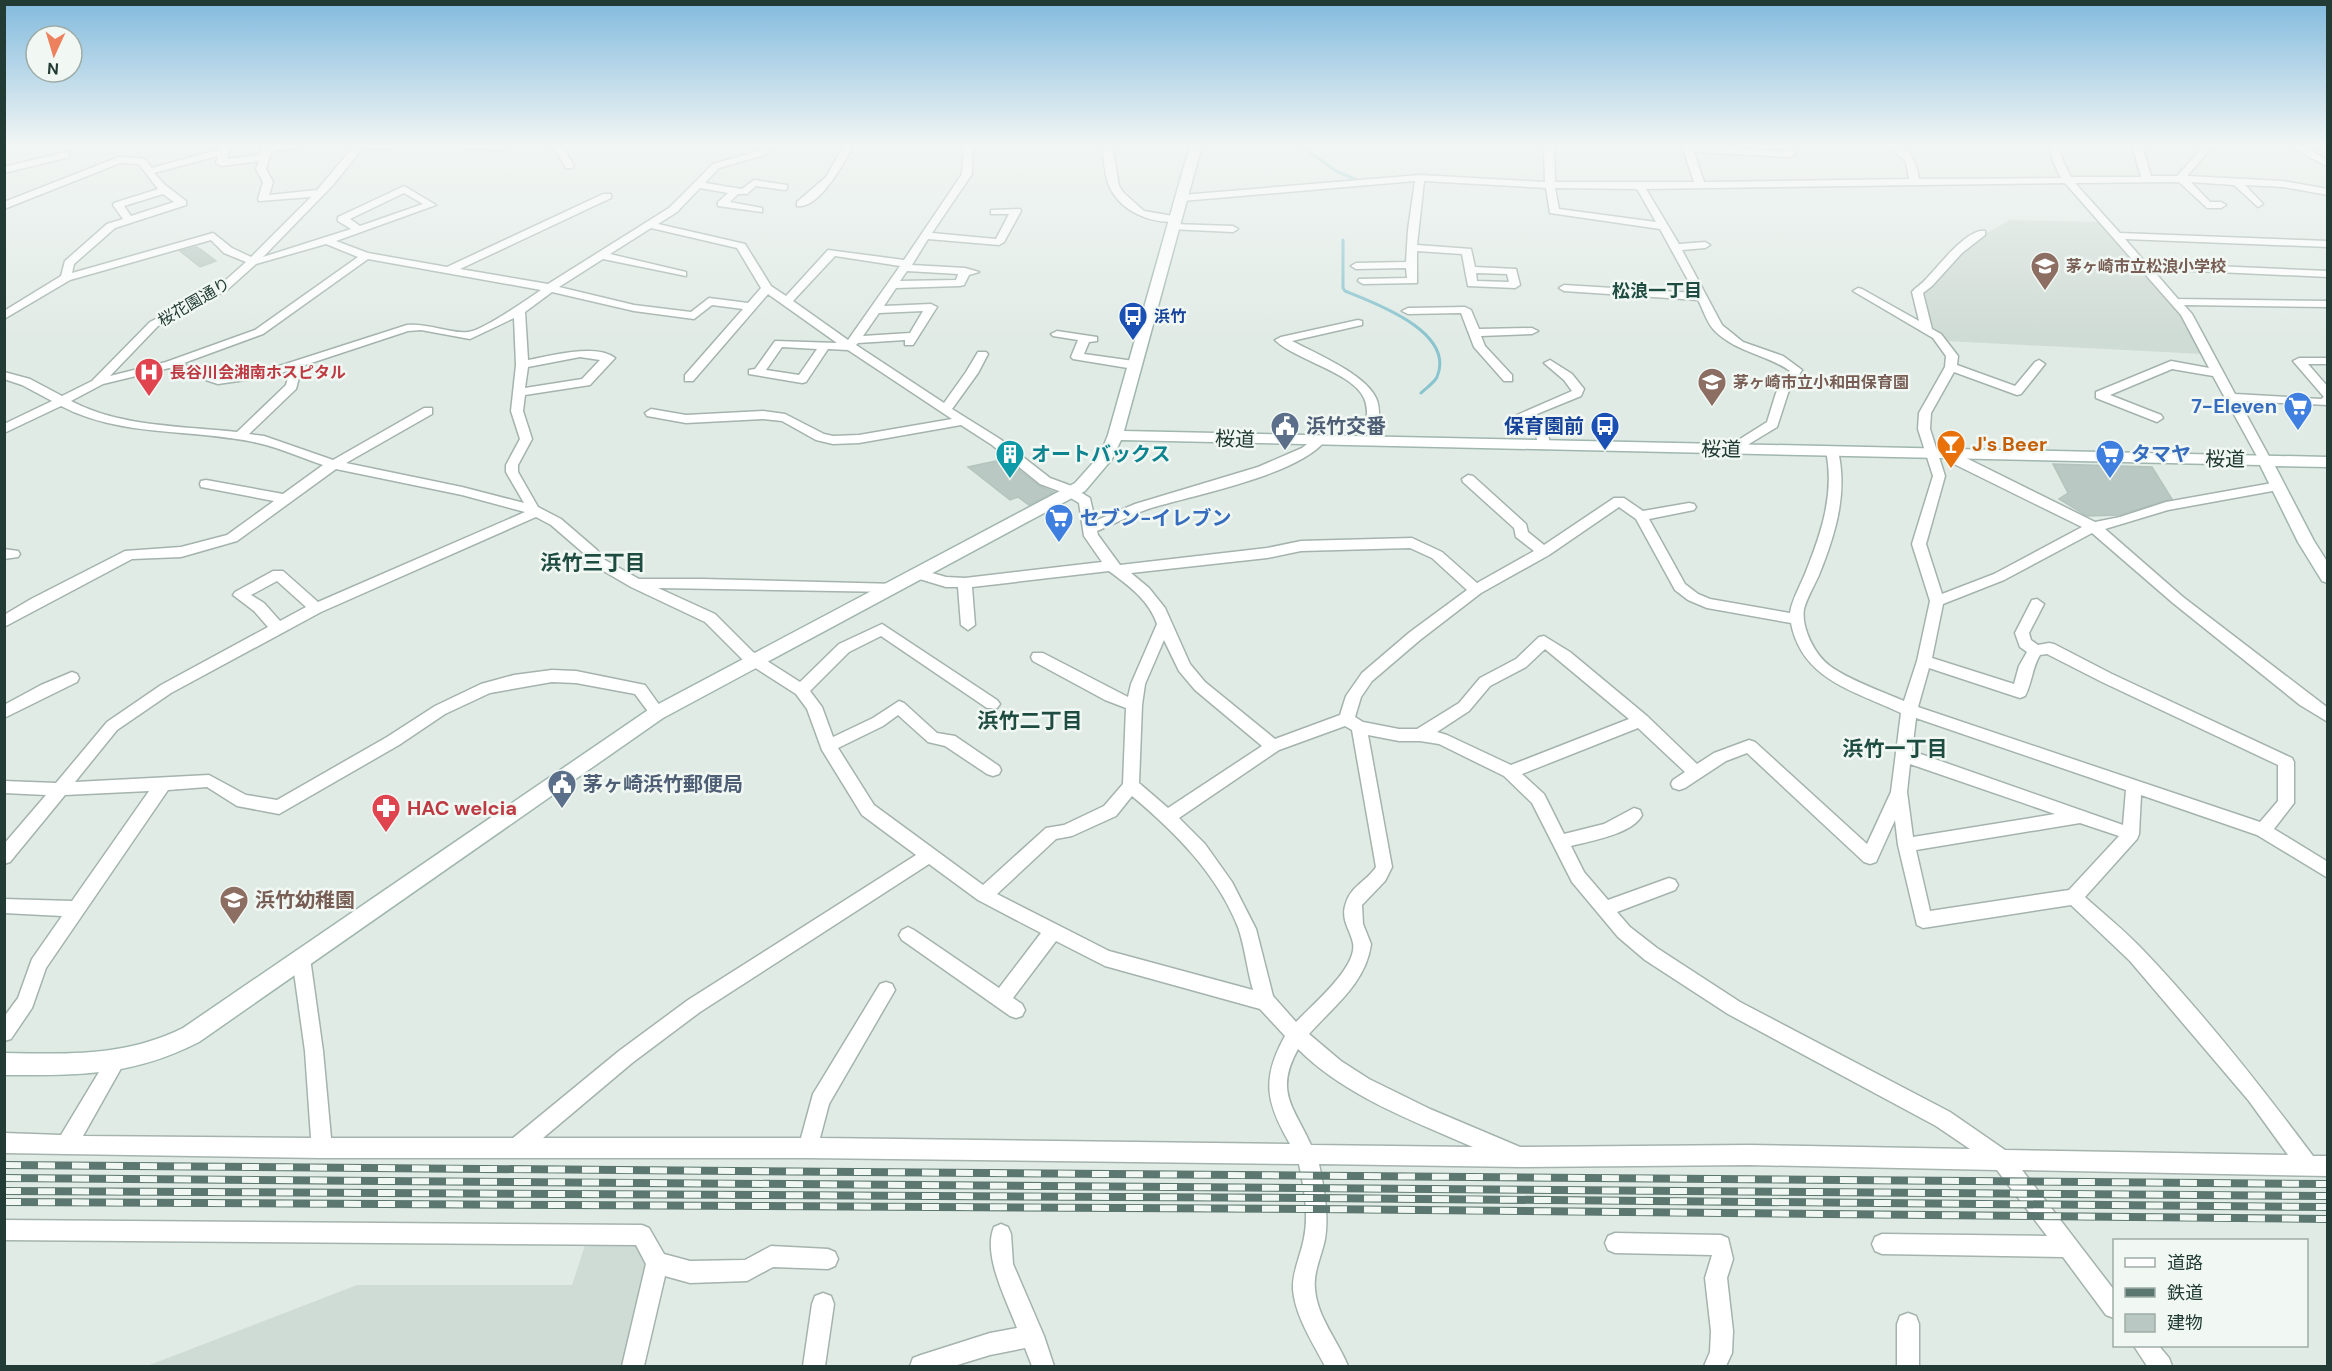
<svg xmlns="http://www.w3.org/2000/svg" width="2332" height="1371" font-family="'DM Sans','Noto Sans JP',sans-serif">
  <rect width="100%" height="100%" fill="#e1ebe6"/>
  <path fill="#cfdbd5" d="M2010,220L2101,222L2177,308L2203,354L1946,341L1930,327L1920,297L1940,279L1958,254L1972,241Z
    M585,1245H639L649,1263L626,1366H147L357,1285H572Z"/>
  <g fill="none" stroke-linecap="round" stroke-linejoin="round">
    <path stroke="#8ac4ce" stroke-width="3" d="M1300,145L1336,171L1357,180
      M1343,240V288L1345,291C1375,303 1456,332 1437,377C1434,383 1426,388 1421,393"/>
  </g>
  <path fill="#b9c8c2" stroke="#b3c4bd" stroke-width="1.5" d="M196,247L200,249L216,261L200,267L180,251Z
    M1005,459L1039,486L1054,492L1029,505L1018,497L1010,500L968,467Z
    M2053,464L2152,467L2172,499L2119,515L2087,516L2059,499L2068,493Z"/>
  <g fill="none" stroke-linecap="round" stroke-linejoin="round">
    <g stroke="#a4b3ad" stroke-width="3">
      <path id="street" d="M221,145H231L227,159L260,155L263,145H308L271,152L266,169L273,182L269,195L317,190L355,145H395L391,148L362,149L333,185L263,257L351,229L338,221V217L404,186L436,205L336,241L368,253L447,267L603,194H611V198L460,269L548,284L669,208L713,164L755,152L768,145H780L761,156L719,168L705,183L742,189L754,180L787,185V189L784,190L756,186L747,194H738L730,202L762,208V212L718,206V202L728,193L700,188L677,212L658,224L745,244L771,286L786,296L828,250L904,260L962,174L964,147L973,145L972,174L932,233L996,239L1009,214H991V210L1020,209L1021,211L1004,242L999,245L928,239L912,265L965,268L979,272L969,275L964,285L960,286L896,288L884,306L931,304L937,307L913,345H905V340L858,343L856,345L944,403L966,372L978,352H986L988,354L978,373L952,409L1000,439L1050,478L1069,485L1090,498L1095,521L1135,504L1258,467L1302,448L1316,437H1324L1326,440C1297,476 1193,495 1148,509C1130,515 1114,524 1097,531L1098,535L1120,565L1267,548L1301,541L1412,538L1442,552L1477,583L1534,551L1516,537L1514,528L1463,482L1462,479L1468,475L1473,476L1526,524L1528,532L1544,545L1614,498H1624L1643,511L1689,503L1694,504L1696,507L1694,510L1649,519L1685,584L1698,594L1710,599L1790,613C1792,600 1800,586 1805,574C1821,534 1835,494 1826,451L1832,447L1838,451C1848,494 1835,535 1819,575C1814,586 1807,598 1804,609C1801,628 1815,655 1830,666C1847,679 1883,692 1904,701L1917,661L1930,601L1912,544L1933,476L1918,429L1919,413L1945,367L1946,356L1933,338L1853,291L1858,288L1862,289L1919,321L1912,292C1916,287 1922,284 1926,279C1938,267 1967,228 1985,231V235L1962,253L1932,286L1923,293L1932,329L1941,334L1958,356L1957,365L2015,386L2035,362L2039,360L2045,364L2021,394L2017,395L1954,372L1931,413L1930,429L1945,476L1926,544L1942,594L1994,574L2082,527L1954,464L1942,454L1944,451H1952L2095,522L2120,517L2166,502L2278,482L2283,483L2284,486L2278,490L2168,510L2105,529L2183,597L2328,708V722L2300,705L2173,603L2092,533L2004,580L1943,604L1932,658L2014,684L2019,666L2027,652L2020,647L2015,633L2032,600L2037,599L2044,604L2029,633L2031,640L2038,645L2049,643L2054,644L2112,674L2292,758L2294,762V803L2274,829L2328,862V878L2257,835L2141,795L2139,834L2137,839L2085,897C2104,914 2125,931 2143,950C2204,1014 2260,1085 2313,1156H2328V1176L2022,1170L2114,1290V1318L2106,1315L2063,1257L1882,1254L1875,1251L1872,1244L1875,1237L1882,1234L2047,1236L1997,1170L1749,1165L1521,1167L1319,1164C1324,1188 1329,1215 1325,1239C1322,1255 1313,1272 1315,1289C1317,1317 1338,1341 1348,1366H1325C1313,1343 1295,1316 1293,1289C1292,1272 1301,1255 1304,1238C1309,1214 1304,1188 1299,1164L808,1158H322L4,1153V1133L61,1135L108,1057L115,1054L122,1057L124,1063L83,1136L311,1138L305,1051L292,958L295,952L301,950L307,952L310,958L323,1051L331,1138H513L619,1051L688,1000L916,855L862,815L822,750L807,709L796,694L743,660L705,622L631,587L595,566L587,556L551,525L536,517L321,612L171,693L117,730L75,782L209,775L246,795L277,800L387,737L435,706L481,684L514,675L552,670L576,671L645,685L665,713L662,717H652L635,694L576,683L552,682L490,693L445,714L399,745L279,814L237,806L207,787L168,790L46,968L32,1008L11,1039L4,1041V1017L18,998L32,959L62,916L4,913V899L72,901L149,791L65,795L10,862L4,864V844L46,795L4,793V781L56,783L107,722L161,685L268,627L254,611L233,595L235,592L273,571H283L318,602L525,512L462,495L336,469L237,541L181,557L132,559L4,627V615L31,599L125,551L181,547L227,535L274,501L201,487L200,484L201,481L206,480L283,494L323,465C302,458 280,448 258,443C193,428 122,438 61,406L4,433V424L52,401L22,385L4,379V372L30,379L62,396L92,381L150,322L219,286L246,262L224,253L211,240L70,280L4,319V311L61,276L65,261L107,224L123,219L113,205L114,203L158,189L139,164L120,163L4,209V202L119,157L141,158L146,160L152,168L220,149ZM218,156L216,163L221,166L259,161L256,169L263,182L258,199L259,201L311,197L251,257L232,248L213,233L72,273L74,264L115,228L186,205V201L165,185L154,173ZM404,193L423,204L360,226L350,219ZM163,194L174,202L131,216L124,206ZM651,228L737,248L761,288L748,303L709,298L691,312L634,305L559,287L603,259L686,276V272L610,254ZM326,244L358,257L255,330L166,362L110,376L158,326L227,290L256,264ZM835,256L900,266L848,340L793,301ZM368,259L541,290C528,299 482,331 468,332C451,334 428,323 407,325L270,369L219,376L181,364L263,334ZM907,271L958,274L956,280L900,281ZM552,292L634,311L694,319L712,305L743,309L685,375V381H693L768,294L837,343L775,341L755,369L749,370V374L802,383L806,382L828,349L848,350L952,419L859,435L833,436L824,434L785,414L763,411L686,415L651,409L645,413L647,416L686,423L763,419L782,421L816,440L833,444L859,443L961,425L992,445L1040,484L1059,491L1079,503L1084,536L1102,562L965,578L946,577L918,569L911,574L913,577L946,587H958L961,625L968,630L975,625L972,587L1109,571C1129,586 1149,600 1157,624L1131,684L1128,697L1043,653H1033L1031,657L1033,661L1105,700L1126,708L1123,784L1104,806L1064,825L1046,828L983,885L874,805L838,748L883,726L898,715L928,742L945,746L987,774L993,776L999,774L1001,770L999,766L955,736L937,733L904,703L899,701L873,718L833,737L822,707L810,691L849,652L881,636L987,708H997L1000,704L997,700L882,624L839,644L800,682L753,652L715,614L658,588L892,592L899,587L897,584L703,579H639L605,560L597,550L561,519L538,507L518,472V465L532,439L523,411L525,395L590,385L615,358C596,343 550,356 528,360L525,312ZM923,311L910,333L863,336L879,313ZM514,318L516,365L511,411L520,439L506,465V472L524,503L462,487L346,463L432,414V408H424L333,460L264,436L249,434L296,389L302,366L408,331L421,330L470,339ZM782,347L817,349L799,375L766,370ZM580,357L600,360L582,379L525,388L528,367ZM169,368L218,384L272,376L290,370L286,385L237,432C182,426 120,427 71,401L103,384ZM1619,507L1636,519L1675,590L1688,600L1707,608L1791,623C1802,680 1855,691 1901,713L1891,792L1867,844L1755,742L1749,740L1714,753L1697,764L1647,716L1570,652L1544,636L1539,637L1516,659L1480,678L1459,703L1417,729H1399L1363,722L1355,717L1361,697L1372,681L1420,640L1481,593L1549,555ZM1410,548L1432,558L1467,590L1410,632L1362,673L1346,696L1340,715L1275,739L1205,682L1190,664L1165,608L1149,588L1131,573L1267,558L1301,551ZM277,581L306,607L280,621L264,603L251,595ZM1164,640L1179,671L1195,690L1262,746L1168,808L1139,783L1142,705L1145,684ZM1545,649L1629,719L1511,765L1447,735L1437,732L1469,711L1490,686L1526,667ZM2047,654L2102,682L2278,765V801L2260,822L1918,707L1929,668L2020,698L2025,696C2032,683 2032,668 2040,655ZM1916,718L2126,790L2123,825L1912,751ZM1345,726L1352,730L1376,867C1367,881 1351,886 1346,903C1340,919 1350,929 1353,943C1358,967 1311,1006 1296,1022L1273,996L1256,929L1232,882L1205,844L1179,818L1279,750ZM1638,728L1685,772L1673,780L1671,784L1673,788L1679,790L1685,788L1726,761L1747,753L1864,862L1870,864L1876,862L1895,820L1898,845L1917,925L1923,928L2071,905L2130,961L2249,1101L2288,1155L2005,1150L1950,1112L1740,1002L1657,948L1630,927L1617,912L1675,890L1678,885L1675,880L1669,878L1608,900L1584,872L1571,846C1590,841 1633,834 1642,815L1640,810L1634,808L1604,824L1564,834L1544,794L1522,774ZM1368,735L1399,741H1420L1439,744L1504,776L1532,803L1572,882L1618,937L1645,960L1728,1014L1936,1126L1970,1149L1749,1145L1520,1147L1430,1109L1369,1079L1341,1061L1309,1034C1333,1007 1366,983 1371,944L1363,924L1362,905L1385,881L1392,867ZM1910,764L2055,814L1913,837L1907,792ZM1132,796C1175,832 1217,874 1238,927C1245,947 1247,970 1253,990L1109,951L997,894L1056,839L1072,836L1116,816ZM2080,823L2119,836L2069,890L1930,911L1916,850ZM929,864L978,900L1041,933L999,988L914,930L908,927L902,930L899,935L902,940L1010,1016L1016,1018L1022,1016L1025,1010L1022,1004L1013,998L1056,941L1105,966L1260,1009L1285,1036C1261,1079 1266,1103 1290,1144L820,1138L829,1104L895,990L892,984L886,982L880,984L813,1094L801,1138H543L632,1063L700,1012ZM1298,1049C1345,1096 1413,1121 1473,1147L1311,1145C1294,1107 1274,1092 1298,1049Z
        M461,145H514L503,150L465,148Z
        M547,145L563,147L574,166L572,168H566L556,151Z
        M844,145H854C844,162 820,209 797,206V202L826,177Z
        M1102,145H1112L1119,186L1124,193L1144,211L1179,217V221C1153,225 1122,212 1110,188C1104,176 1104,158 1102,145Z
        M1544,145H1554L1555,182H1694L1682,145L1784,151L1781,145H1791L1795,154L1790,157L1694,152L1704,182L1909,179L1906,162L1888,145C1910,145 1916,160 1919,179L2061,178L2052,159L2050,145H2060L2062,159L2071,177H2141L2132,145H2142L2151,176H2177L2205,145H2214L2187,176L2283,181L2328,189V195L2283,187L2245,185L2263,204L2258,207L2234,185L2191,182L2210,202H2221L2226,205L2221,208H2207L2179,182L2075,183L2120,233L2328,241V247L2125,239L2146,263L2328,271V277L2152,269L2178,299L2328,301V307L2184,305L2192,314L2235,394L2321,399L2324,397L2293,361L2299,358H2328V364H2308L2328,387V405L2239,401L2271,460L2265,464L2259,460L2213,376L2172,369L2110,395L2161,415L2163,418L2157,422L2096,398V392L2171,361L2209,368L2181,315L2065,183L1646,189L1679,244L1705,242L1710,245L1705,248L1682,250L1722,325L1743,342L1783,356L1802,370L1788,393L1777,427L1749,444L1745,452L1741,453L1735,449L1740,439L1767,422L1776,393L1790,371C1766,354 1735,352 1714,330C1707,323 1703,309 1698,300L1564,291L1559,288L1564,285L1695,293L1660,229L1550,213L1546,188L1424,181L1417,245L1471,249L1475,267L1516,269L1520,285L1515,288L1468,286L1462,254L1417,251V283L1363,284L1358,281L1359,279L1407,278L1406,268L1356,269L1351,266L1356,263L1406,262L1408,230L1415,181L1182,201L1177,198L1182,195L1420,175L1545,182ZM1555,188L1637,189L1656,222L1559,209ZM1476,273L1507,274L1509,282L1477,281Z
        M2288,145H2300L2328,160V167Z
        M66,152L69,153V157L4,173V167Z
        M1173,224L1233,226L1238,229L1233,232L1169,229L1168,227Z
        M1465,307L1471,310L1479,329L1532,328L1538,331L1532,334L1481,336L1485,346L1512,375V381H1504L1474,347L1461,313L1408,314L1402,311L1408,308Z
        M1358,320L1362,321V325L1292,341C1315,353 1365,374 1376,398C1380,406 1379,417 1379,426L1373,430L1367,426C1367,417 1368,406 1364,398C1352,372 1295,360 1275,340L1281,337Z
        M1057,331L1097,337V341L1089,342L1084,354L1134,361L1140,365L1134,369L1073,359L1071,357L1078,340L1053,336L1051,334Z
        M1550,360L1572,374L1584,389L1581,396L1532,416L1547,429L1550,445L1544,449L1538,445L1535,430L1517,415L1572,391L1564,380L1544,363Z
        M4,549L18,551L20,554L18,557L4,559Z
        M72,672L77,674L79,678L77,682L4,718V705L41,685Z
        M4,1220L642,1225L649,1228L664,1254L690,1261L745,1260L771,1246L828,1249L835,1252L838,1259L835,1266L828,1269L773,1267L747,1281L690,1283L665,1276L644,1366H622L646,1264L636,1245L4,1240Z
        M1001,1224L1008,1227L1011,1234L1013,1264L1044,1336L1054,1366H1032L1025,1348L990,1355L954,1366H910L913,1358L921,1355L990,1333L1017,1328C1007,1301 982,1255 994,1227Z
        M1615,1233L1721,1235L1728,1238L1733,1259L1727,1278L1733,1331L1732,1353L1726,1366H1704L1710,1352L1711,1331L1705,1278L1712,1255L1615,1253L1608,1250L1605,1243L1608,1236Z
        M823,1293L831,1296L834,1304L825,1366H803L812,1304L815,1296Z
        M1908,1313L1916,1316L1919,1324V1366H1897V1324L1900,1316Z
        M2134,1346H2159L2169,1358L2172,1366H2147Z"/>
    </g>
    <g stroke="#a0b6ae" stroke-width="3">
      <path id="secondary" d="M1190,145H1202L1124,431L2328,457V467L2275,466L2314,541L2328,563V583L2322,581L2298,542L2260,465L1121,440L1112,459L1085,491L663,718L199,1042C130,1077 79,1075 4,1075V1053C69,1054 124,1057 183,1028L651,708L1075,483L1100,455L1108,435Z"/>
    </g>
    <use href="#street" fill="#fff" fill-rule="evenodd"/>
    <use href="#secondary" fill="#fff" fill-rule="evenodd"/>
    <g stroke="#5c776f" stroke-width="8">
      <path id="rail" d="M4,1165L2328,1184
        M4,1178L2328,1196
        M4,1191L1314,1198L2328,1207
        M4,1202L1314,1209L2328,1219"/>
    </g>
    <use href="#rail" stroke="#f1f8f4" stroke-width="6" stroke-dasharray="17" stroke-linecap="butt"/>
  </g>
  <linearGradient id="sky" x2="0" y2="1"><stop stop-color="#82bade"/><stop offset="0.43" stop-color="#f2f6f4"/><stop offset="1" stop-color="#f2f6f4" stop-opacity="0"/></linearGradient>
  <rect width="2332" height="337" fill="url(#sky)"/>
  <defs>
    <g id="school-pin" transform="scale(1.5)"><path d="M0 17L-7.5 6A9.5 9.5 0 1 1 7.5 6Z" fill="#8d6e63" stroke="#f1f8f4"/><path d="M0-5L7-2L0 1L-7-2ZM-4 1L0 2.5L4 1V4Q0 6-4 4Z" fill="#fff"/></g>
    <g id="bus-pin" transform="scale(1.5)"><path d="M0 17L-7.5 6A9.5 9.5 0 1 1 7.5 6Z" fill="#1a4fb4" stroke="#f1f8f4"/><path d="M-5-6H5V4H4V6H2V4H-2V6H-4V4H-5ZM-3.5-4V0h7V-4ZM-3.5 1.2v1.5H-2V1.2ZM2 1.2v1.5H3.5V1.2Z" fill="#fff"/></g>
    <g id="hospital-pin" transform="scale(1.5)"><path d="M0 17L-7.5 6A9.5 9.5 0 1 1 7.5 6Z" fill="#e0444e" stroke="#f1f8f4"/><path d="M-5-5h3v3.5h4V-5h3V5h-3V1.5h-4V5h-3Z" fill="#fff"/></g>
    <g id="supermarket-pin" transform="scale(1.5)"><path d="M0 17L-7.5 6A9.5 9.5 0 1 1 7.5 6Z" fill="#3f7fe0" stroke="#f1f8f4"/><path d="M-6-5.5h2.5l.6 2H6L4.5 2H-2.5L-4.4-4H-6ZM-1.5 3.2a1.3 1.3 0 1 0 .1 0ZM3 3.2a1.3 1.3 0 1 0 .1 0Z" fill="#fff"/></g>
    <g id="civic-pin" transform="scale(1.5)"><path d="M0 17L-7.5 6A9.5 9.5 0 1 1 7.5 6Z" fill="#5c6f8a" stroke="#f1f8f4"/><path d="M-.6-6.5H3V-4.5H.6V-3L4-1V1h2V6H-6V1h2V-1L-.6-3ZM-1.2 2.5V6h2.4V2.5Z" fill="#fff"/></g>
    <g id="bar-pin" transform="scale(1.5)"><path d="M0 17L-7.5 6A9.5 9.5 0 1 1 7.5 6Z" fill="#e8710a" stroke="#f1f8f4"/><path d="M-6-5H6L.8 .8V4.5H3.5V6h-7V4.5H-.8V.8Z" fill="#fff"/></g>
    <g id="building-pin" transform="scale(1.5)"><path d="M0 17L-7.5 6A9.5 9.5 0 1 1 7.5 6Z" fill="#0f9aa8" stroke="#f1f8f4"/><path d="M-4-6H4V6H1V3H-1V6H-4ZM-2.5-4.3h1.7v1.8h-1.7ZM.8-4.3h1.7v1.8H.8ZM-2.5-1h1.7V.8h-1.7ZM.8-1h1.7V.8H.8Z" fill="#fff"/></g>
    <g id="pharmacy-pin" transform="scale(1.5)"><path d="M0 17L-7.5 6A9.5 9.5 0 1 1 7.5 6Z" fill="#e0444e" stroke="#f1f8f4"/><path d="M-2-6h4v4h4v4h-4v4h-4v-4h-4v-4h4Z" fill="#fff"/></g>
  </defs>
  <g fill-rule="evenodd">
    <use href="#school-pin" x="2045" y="266"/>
    <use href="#bus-pin" x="1133" y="316"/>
    <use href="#hospital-pin" x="149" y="372"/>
    <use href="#school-pin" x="1712" y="382"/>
    <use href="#supermarket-pin" x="2298" y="406"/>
    <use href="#civic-pin" x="1285" y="426"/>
    <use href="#bus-pin" x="1605" y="426"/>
    <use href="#bar-pin" x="1951" y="444"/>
    <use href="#building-pin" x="1010" y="454"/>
    <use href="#supermarket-pin" x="2110" y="454"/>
    <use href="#supermarket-pin" x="1059" y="518"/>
    <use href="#civic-pin" x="562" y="784"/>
    <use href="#pharmacy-pin" x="386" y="808"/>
    <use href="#school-pin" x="234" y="900"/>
  </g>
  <g text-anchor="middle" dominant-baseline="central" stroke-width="5" stroke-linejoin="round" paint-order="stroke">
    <g font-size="16" font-weight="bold" fill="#785e54" stroke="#f1f8f4" text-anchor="start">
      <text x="2066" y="266">茅ヶ崎市立松浪小学校</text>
      <text x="1733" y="382">茅ヶ崎市立小和田保育園</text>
    </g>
    <g font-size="16" fill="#223b34" stroke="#f1f8f4">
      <text transform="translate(194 302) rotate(-30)">桜花園通り</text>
    </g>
    <g font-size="16" font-weight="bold" fill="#164399" stroke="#f1f8f4" text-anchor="start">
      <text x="1154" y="316">浜竹</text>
    </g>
    <g font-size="16" font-weight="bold" fill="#be3a42" stroke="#f1f8f4" text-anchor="start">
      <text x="170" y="372">長谷川会湘南ホスピタル</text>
    </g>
    <g font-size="18" font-weight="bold" fill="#1f4c41" stroke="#f1f8f4">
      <text x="1657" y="291">松浪一丁目</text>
    </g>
    <g font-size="20" font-weight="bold" fill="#366cbe" stroke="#f1f8f4" text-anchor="start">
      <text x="2277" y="406" text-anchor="end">7-Eleven</text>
      <text x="2131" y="454">タマヤ</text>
      <text x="1080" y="518">セブン-イレブン</text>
    </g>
    <g font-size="20" font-weight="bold" fill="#4e5e75" stroke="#f1f8f4" text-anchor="start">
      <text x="1306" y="426">浜竹交番</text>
      <text x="583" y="784">茅ヶ崎浜竹郵便局</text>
    </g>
    <g font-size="20" font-weight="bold" fill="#164399" stroke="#f1f8f4" text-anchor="end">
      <text x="1584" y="426">保育園前</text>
    </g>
    <g font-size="20" fill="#223b34" stroke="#f1f8f4">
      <text transform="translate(1235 439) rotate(2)">桜道</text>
      <text transform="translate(1721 449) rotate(1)">桜道</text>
      <text transform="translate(2225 459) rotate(1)">桜道</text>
    </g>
    <g font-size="20" font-weight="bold" fill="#c56008" stroke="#f1f8f4" text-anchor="start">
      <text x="1972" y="444">J's Beer</text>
    </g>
    <g font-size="20" font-weight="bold" fill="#0d838f" stroke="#f1f8f4" text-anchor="start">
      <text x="1031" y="454">オートバックス</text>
    </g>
    <g font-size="20" font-weight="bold" fill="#be3a42" stroke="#f1f8f4" text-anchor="start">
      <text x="407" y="808">HAC welcia</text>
    </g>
    <g font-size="20" font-weight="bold" fill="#785e54" stroke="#f1f8f4" text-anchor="start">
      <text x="255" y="900">浜竹幼稚園</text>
    </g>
    <g font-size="21" font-weight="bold" fill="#1f4c41" stroke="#f1f8f4">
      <text x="593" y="563">浜竹三丁目</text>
      <text x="1030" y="721">浜竹二丁目</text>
      <text x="1895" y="749">浜竹一丁目</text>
    </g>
  </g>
  <rect width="2332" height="1371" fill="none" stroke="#223b34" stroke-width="12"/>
  <rect x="2113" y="1239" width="195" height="108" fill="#f1f8f4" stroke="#9eaca7" stroke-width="1.5"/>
  <rect x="2125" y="1258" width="30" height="9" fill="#ffffff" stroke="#9eaca7" stroke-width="1.5"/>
  <text x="2167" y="1269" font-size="18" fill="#223b34">道路</text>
  <rect x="2125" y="1288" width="30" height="9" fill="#5c776f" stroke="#9eaca7" stroke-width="1.5"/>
  <text x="2167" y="1299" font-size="18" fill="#223b34">鉄道</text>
  <rect x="2125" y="1314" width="30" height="18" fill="#b9c8c2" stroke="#9eaca7" stroke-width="1.5"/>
  <text x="2167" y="1329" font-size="18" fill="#223b34">建物</text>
  <g transform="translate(54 54) rotate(184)"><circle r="28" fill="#f1f8f4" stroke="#9eaca7" stroke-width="1.5"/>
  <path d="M0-4.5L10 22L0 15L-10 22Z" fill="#ed805d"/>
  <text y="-9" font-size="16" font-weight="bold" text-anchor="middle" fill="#223b34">N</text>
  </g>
</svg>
